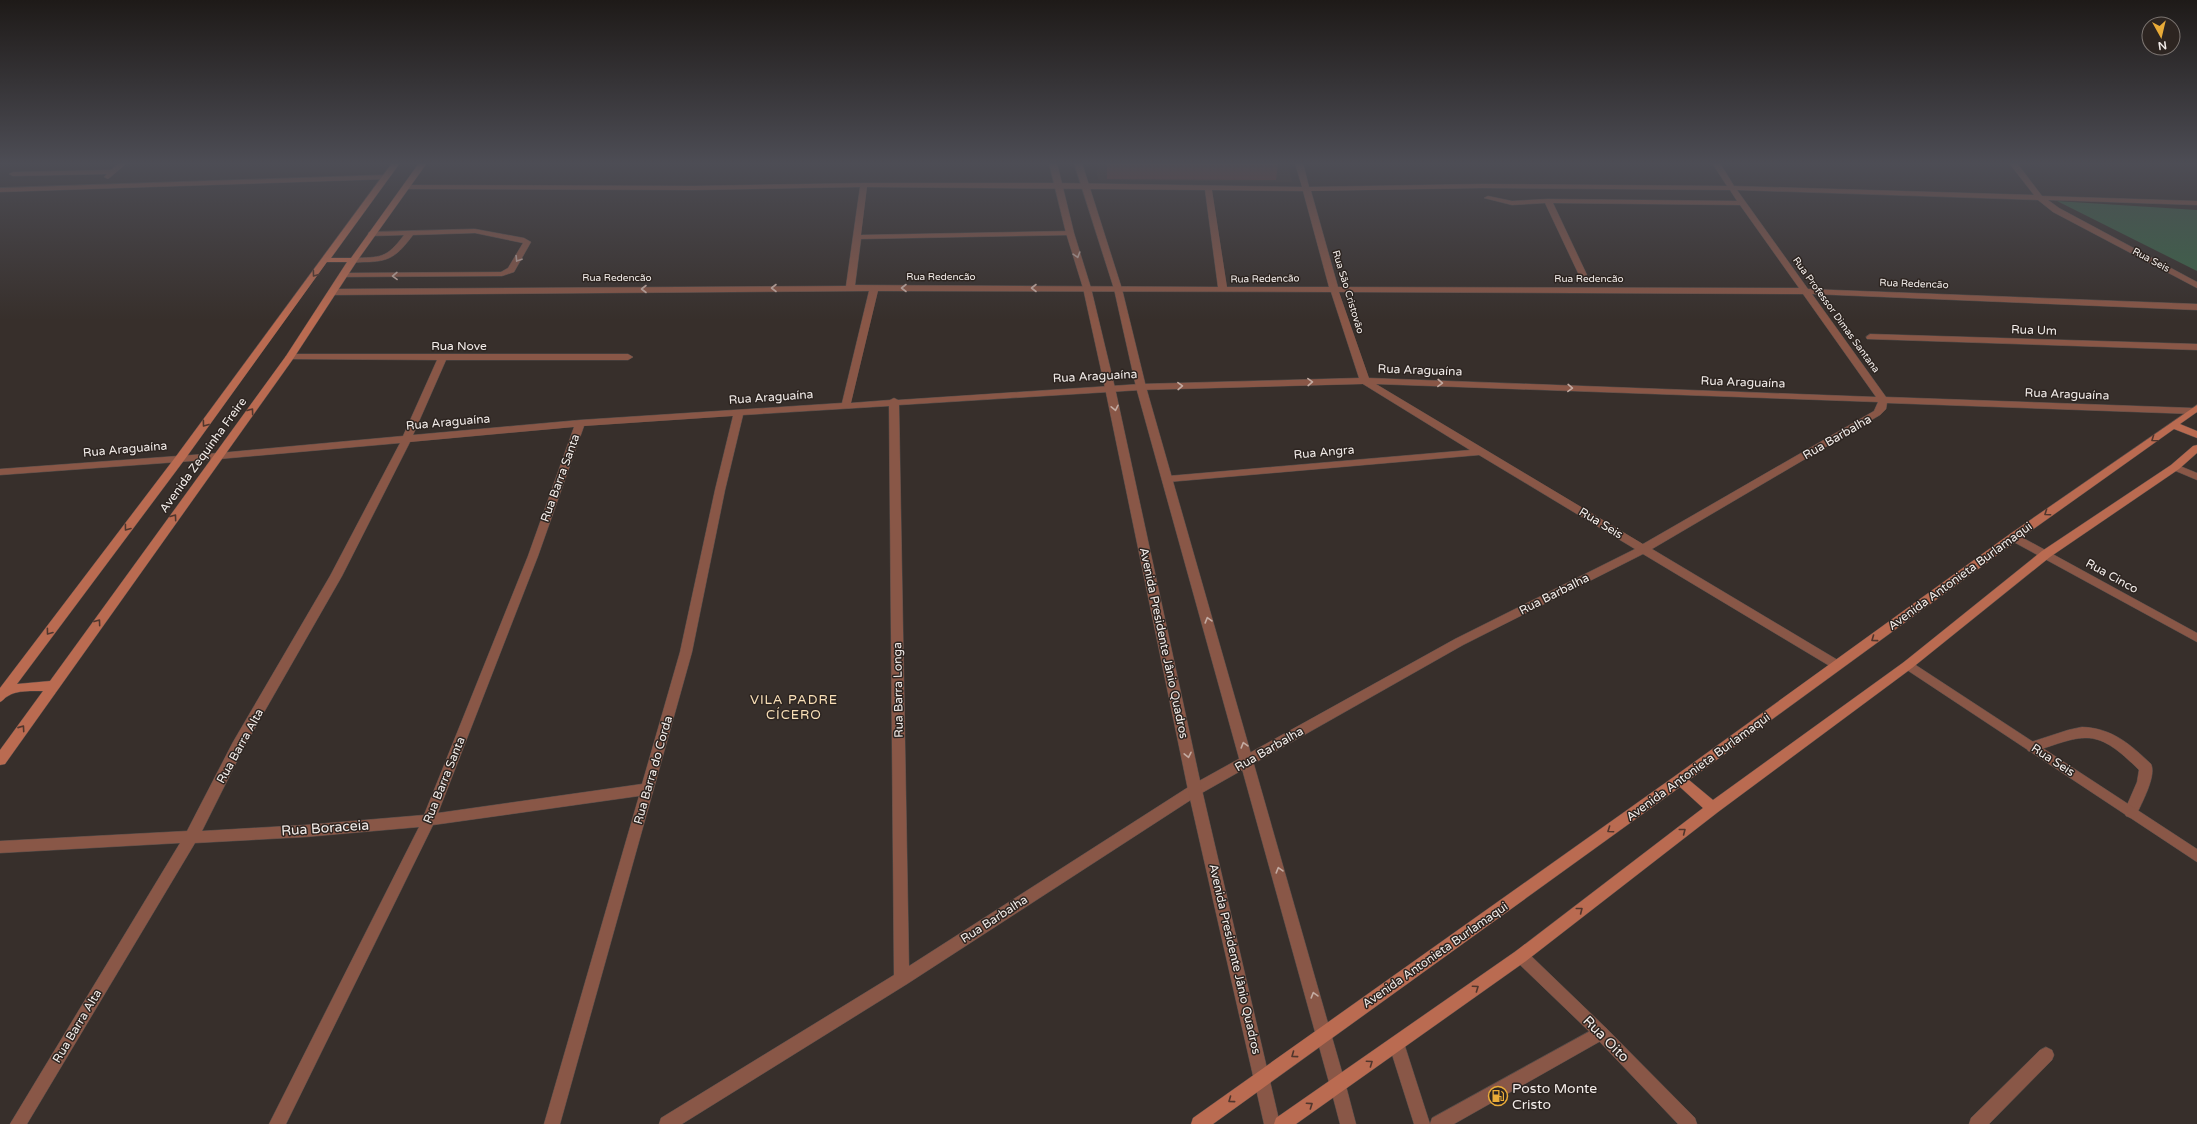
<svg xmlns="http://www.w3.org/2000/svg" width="2197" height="1124" font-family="'Varela Round',sans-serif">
  <rect width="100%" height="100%" fill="#372f2b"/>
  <path fill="#43342d" d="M1095,163H1288L1292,182L1098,180Z"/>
  <path fill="#3b6547" d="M2057,201L2197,210V271Z"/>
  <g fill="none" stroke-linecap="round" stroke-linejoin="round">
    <g stroke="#554d4a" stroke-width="1">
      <path id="service" d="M475,229L524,238L531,242L514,272L502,276L343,277L339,275L343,273L501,272L508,268L523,243L475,233L413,235C397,256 390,262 364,262C358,262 353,264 349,260L353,258C381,257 386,259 404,235L372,236L368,234L369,232Z
        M2082,727C2112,728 2130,744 2151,764C2157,776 2141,804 2136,816L2131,818L2126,816L2124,812L2137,782L2139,770C2096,727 2086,734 2033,752L2028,751L2027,747L2028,743L2068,730Z
        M1601,1025L1606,1028L1609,1033L1606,1038L1454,1124H1414L1389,1045L1391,1040L1397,1037L1403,1040L1430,1124L1432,1118Z"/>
    </g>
    <g stroke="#554d4a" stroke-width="1">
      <path id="minor" d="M119,163H127L108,179L104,177L107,174L13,176L9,174L13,172L111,170Z
        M1295,163H1303L1309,187L1482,184L1727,186L1712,163H1720L1734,186L2034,195L2009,163H2017L2042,196L2197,201V205L2048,200L2059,208L2197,282V288L2053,212L2038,200L1737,190L1808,289L2197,304V310L1812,294L1886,397L2193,408L2196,409L2197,412L2193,414L1887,403L1886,409L1880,415L1652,549L1841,662L1843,665L1841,668H1833L1643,554L1463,645L1200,794L907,984L682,1124H659L661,1118L894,975L889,406L743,415L725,490L692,652L560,1124H544L639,796L433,825L286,1124H269L419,827L305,837L195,843L27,1124H10L180,843L0,853V841L187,831L233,742L330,576L400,443L219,459L0,475V469L219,453L403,436L437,360L287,359L285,357L290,354H628L633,357L628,360H446L413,435L580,420L842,403L869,291L333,295L329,292L333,289L846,286L860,187L694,190L404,189V185H407L694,186L864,183H1058L1302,187ZM867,187L1205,190L1218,287L855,285L861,239L1070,235L1074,233L1070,231L861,235ZM1482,188L1730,190L1737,201L1548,199L1512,201L1488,196L1484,198L1512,205L1545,203L1579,275L1583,277L1587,275L1553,203L1740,205L1799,288L1338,287L1311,191ZM1212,190L1303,191L1329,287H1227ZM878,291L1331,292L1359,378L1141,384L898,400L894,398L890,400L851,403ZM1339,292L1803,294L1876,397L1369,378ZM1363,384L1470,450L1168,476L1163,479L1168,482L1479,455L1635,549L1455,639L1190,786L909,966L899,405L1141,390ZM1376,384L1878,402L1874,411L1643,544ZM733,416L715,490L680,652L642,784L438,813L538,556L584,426ZM574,427L528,556L424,815L305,825L202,831L243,749L342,576L410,442Z
        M385,175L389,177L388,179L0,192V188Z
        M1870,334L2197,344V350L1867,339L1866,337Z
        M2175,464L2197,473V480L2171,469L2170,467Z
        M2014,533L2197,633V642L2010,540L2009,537L2010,534Z
        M1908,660L2197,849V862L1904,668L1902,665L1904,662Z
        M1521,949L1526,951L1606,1028L1695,1118L1697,1124H1678L1596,1038L1516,961L1514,956L1516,951Z
        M2046,1047L2052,1050L2054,1055L2052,1060L1989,1124H1969L1971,1118L2040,1050Z
        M1338,1078L1344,1080L1346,1086L1356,1124H1340L1330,1086L1332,1080Z"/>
    </g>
    <g stroke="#554d4a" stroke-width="1">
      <path id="tertiary" d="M1049,163H1057L1074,233L1091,288L1115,388L1202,790L1280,1124H1264L1188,790L1105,388L1083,288L1066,233Z
        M1074,163H1082L1122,289L1146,387L1346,1086L1344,1092L1338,1094L1332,1092L1330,1086L1136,387L1114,289Z"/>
    </g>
    <g stroke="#554d4a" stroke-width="1">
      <path id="secondary" d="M392,163H400L331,258H351L419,163H427L357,261L293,359L5,764L0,765V750L43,691C32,691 17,690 8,696C4,698 4,700 0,702V688L177,455ZM327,262H347L286,356L50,681L17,684L185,459Z
        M2197,405V412L2180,424L2197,431V438L2174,429L2018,540L1689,780L1713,800L1904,662L2042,551L2171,465L2193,446L2197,445V453L2179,469L2050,557L1912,668L1718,812L1526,961L1296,1124H1274L1276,1118L1516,951L1703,808L1680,787L1213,1124H1191L1193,1118L1675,776L2010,534Z"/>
    </g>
    <use href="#service" fill="#895747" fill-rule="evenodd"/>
    <use href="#minor" fill="#895747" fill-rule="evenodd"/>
    <use href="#tertiary" fill="#895747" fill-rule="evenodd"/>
    <use href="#secondary" fill="#ba6b51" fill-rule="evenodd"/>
  </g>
  <path fill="#753631" d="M1107,163L1278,164L1276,180L1107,179Z"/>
  <path fill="#834945" stroke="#94635f" d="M1107,163H1277L1278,164H1107Z"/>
  <defs><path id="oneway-chevron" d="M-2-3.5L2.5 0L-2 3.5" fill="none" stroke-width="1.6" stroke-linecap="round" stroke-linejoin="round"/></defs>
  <g stroke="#c3aaa1">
    <use href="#oneway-chevron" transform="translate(1077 255) rotate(73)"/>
    <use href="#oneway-chevron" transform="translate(518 259) rotate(122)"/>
    <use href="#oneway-chevron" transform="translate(395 276) rotate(179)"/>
    <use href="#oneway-chevron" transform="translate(774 288) rotate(180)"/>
    <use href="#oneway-chevron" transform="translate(904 288) rotate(-180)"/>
    <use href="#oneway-chevron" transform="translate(1034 288) rotate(-180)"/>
    <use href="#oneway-chevron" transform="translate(644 289) rotate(180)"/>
    <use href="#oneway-chevron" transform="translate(1310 382) rotate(-2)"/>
    <use href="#oneway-chevron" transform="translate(1440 383) rotate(2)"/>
    <use href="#oneway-chevron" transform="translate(1180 386) rotate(-2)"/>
    <use href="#oneway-chevron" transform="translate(1570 388) rotate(2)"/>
    <use href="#oneway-chevron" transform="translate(1115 408) rotate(78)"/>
    <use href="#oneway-chevron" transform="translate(1208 620) rotate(-106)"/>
    <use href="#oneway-chevron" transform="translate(1244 745) rotate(-106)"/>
    <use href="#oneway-chevron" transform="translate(1188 755) rotate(78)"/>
    <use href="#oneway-chevron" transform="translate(1279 870) rotate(-106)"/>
    <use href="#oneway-chevron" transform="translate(1314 995) rotate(-106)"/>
  </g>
  <g stroke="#50362d">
    <use href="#oneway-chevron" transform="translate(315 274) rotate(126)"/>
    <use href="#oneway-chevron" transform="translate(251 411) rotate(-54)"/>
    <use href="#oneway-chevron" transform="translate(205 424) rotate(126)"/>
    <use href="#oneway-chevron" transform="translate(2154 439) rotate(145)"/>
    <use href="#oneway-chevron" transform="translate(2047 513) rotate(145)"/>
    <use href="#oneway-chevron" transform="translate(174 517) rotate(-54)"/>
    <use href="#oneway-chevron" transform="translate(127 528) rotate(127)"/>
    <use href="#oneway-chevron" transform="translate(98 622) rotate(-54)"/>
    <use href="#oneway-chevron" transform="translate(49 632) rotate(127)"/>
    <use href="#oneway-chevron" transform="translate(1874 639) rotate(144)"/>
    <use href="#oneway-chevron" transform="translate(22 728) rotate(-55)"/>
    <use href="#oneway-chevron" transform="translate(1610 830) rotate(145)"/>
    <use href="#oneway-chevron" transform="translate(1683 831) rotate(-38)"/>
    <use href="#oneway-chevron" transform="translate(1580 910) rotate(-38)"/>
    <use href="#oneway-chevron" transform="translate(1476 988) rotate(-35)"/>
    <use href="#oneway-chevron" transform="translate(1294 1055) rotate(144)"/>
    <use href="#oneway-chevron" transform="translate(1370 1063) rotate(-35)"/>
    <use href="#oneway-chevron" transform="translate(1231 1100) rotate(144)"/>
    <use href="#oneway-chevron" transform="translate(1310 1105) rotate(-34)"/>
  </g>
  <linearGradient id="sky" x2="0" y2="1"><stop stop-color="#1e1a18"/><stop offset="0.51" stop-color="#4d4d55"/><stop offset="1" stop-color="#4d4d55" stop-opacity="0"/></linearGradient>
  <rect width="2197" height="320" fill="url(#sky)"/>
  <defs>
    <g id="fuel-ring" transform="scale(1)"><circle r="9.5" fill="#2d2521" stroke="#e9ab38" stroke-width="1.5"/><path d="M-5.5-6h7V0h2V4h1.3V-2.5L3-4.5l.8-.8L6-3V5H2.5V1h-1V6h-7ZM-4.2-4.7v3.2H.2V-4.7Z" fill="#e9ab38"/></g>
  </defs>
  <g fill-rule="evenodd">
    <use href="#fuel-ring" x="1498" y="1096"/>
  </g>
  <g text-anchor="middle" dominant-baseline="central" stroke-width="3" stroke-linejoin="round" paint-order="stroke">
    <g font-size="10" fill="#f3edea" stroke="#2d2521">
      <text transform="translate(2151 260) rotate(28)">Rua Seis</text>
      <text x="941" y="277">Rua Redencão</text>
      <text x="617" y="278">Rua Redencão</text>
      <text transform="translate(1265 279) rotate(-1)">Rua Redencão</text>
      <text x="1589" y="279">Rua Redencão</text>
      <text transform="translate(1914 284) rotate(2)">Rua Redencão</text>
      <text transform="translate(1348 292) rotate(73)">Rua São Cristovão</text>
      <text transform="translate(1836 315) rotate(54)">Rua Professor Dimas Santana</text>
    </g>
    <g font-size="12" fill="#f3edea" stroke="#2d2521">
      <text transform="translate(2034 330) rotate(2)">Rua Um</text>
      <text x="459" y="346">Rua Nove</text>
      <text transform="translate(1420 370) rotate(2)">Rua Araguaína</text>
      <text transform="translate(1095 376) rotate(-3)">Rua Araguaína</text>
      <text transform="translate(1743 382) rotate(2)">Rua Araguaína</text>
      <text transform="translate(2067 394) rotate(2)">Rua Araguaína</text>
      <text transform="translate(771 397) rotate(-4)">Rua Araguaína</text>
      <text transform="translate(448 422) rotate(-5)">Rua Araguaína</text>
      <text transform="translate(1837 437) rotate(-30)">Rua Barbalha</text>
      <text transform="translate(125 449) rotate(-5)">Rua Araguaína</text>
      <text transform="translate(1324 452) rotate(-5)">Rua Angra</text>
      <text transform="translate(203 455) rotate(-54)">Avenida Zequinha Freire</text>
      <text transform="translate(560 478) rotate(-70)">Rua Barra Santa</text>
      <text transform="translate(1601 523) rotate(31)">Rua Seis</text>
      <text transform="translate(1960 576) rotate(-36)">Avenida Antonieta Burlamaqui</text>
      <text transform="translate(2112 576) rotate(29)">Rua Cinco</text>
      <text transform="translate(1554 594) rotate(-27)">Rua Barbalha</text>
      <text transform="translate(1164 643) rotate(78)">Avenida Presidente Jânio Quadros</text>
      <text transform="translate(898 690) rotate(-91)">Rua Barra Longa</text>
      <text transform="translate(240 746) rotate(-61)">Rua Barra Alta</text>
      <text transform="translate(1269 749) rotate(-30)">Rua Barbalha</text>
      <text transform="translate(2053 760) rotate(33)">Rua Seis</text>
      <text transform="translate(1698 767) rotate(-36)">Avenida Antonieta Burlamaqui</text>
      <text transform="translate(653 770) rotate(-74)">Rua Barra do Corda</text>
      <text transform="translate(444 780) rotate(-68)">Rua Barra Santa</text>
      <text transform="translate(994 919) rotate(-33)">Rua Barbalha</text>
      <text transform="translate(1435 955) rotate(-35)">Avenida Antonieta Burlamaqui</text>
      <text transform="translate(1235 959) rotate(77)">Avenida Presidente Jânio Quadros</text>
      <text transform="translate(77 1026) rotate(-59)">Rua Barra Alta</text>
    </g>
    <g font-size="13" letter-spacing="1" fill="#fae0b8" stroke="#2d2521">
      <text x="794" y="700">VILA PADRE<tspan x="794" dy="15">CÍCERO</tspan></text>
    </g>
    <g font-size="14" fill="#f3edea" stroke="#2d2521">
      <text transform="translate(325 828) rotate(-4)">Rua Boraceia</text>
      <text transform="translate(1606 1039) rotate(45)">Rua Oito</text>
    </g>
    <g font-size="14" fill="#f3edea" stroke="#2d2521" text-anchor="start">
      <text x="1512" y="1088">Posto Monte<tspan x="1512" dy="16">Cristo</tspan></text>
    </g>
  </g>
  <g transform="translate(2161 36) rotate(172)"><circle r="19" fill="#2d2521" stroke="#7c7571"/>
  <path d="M0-3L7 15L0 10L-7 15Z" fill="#e9ab38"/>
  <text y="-6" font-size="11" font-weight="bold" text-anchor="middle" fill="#f3edea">N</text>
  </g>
</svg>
